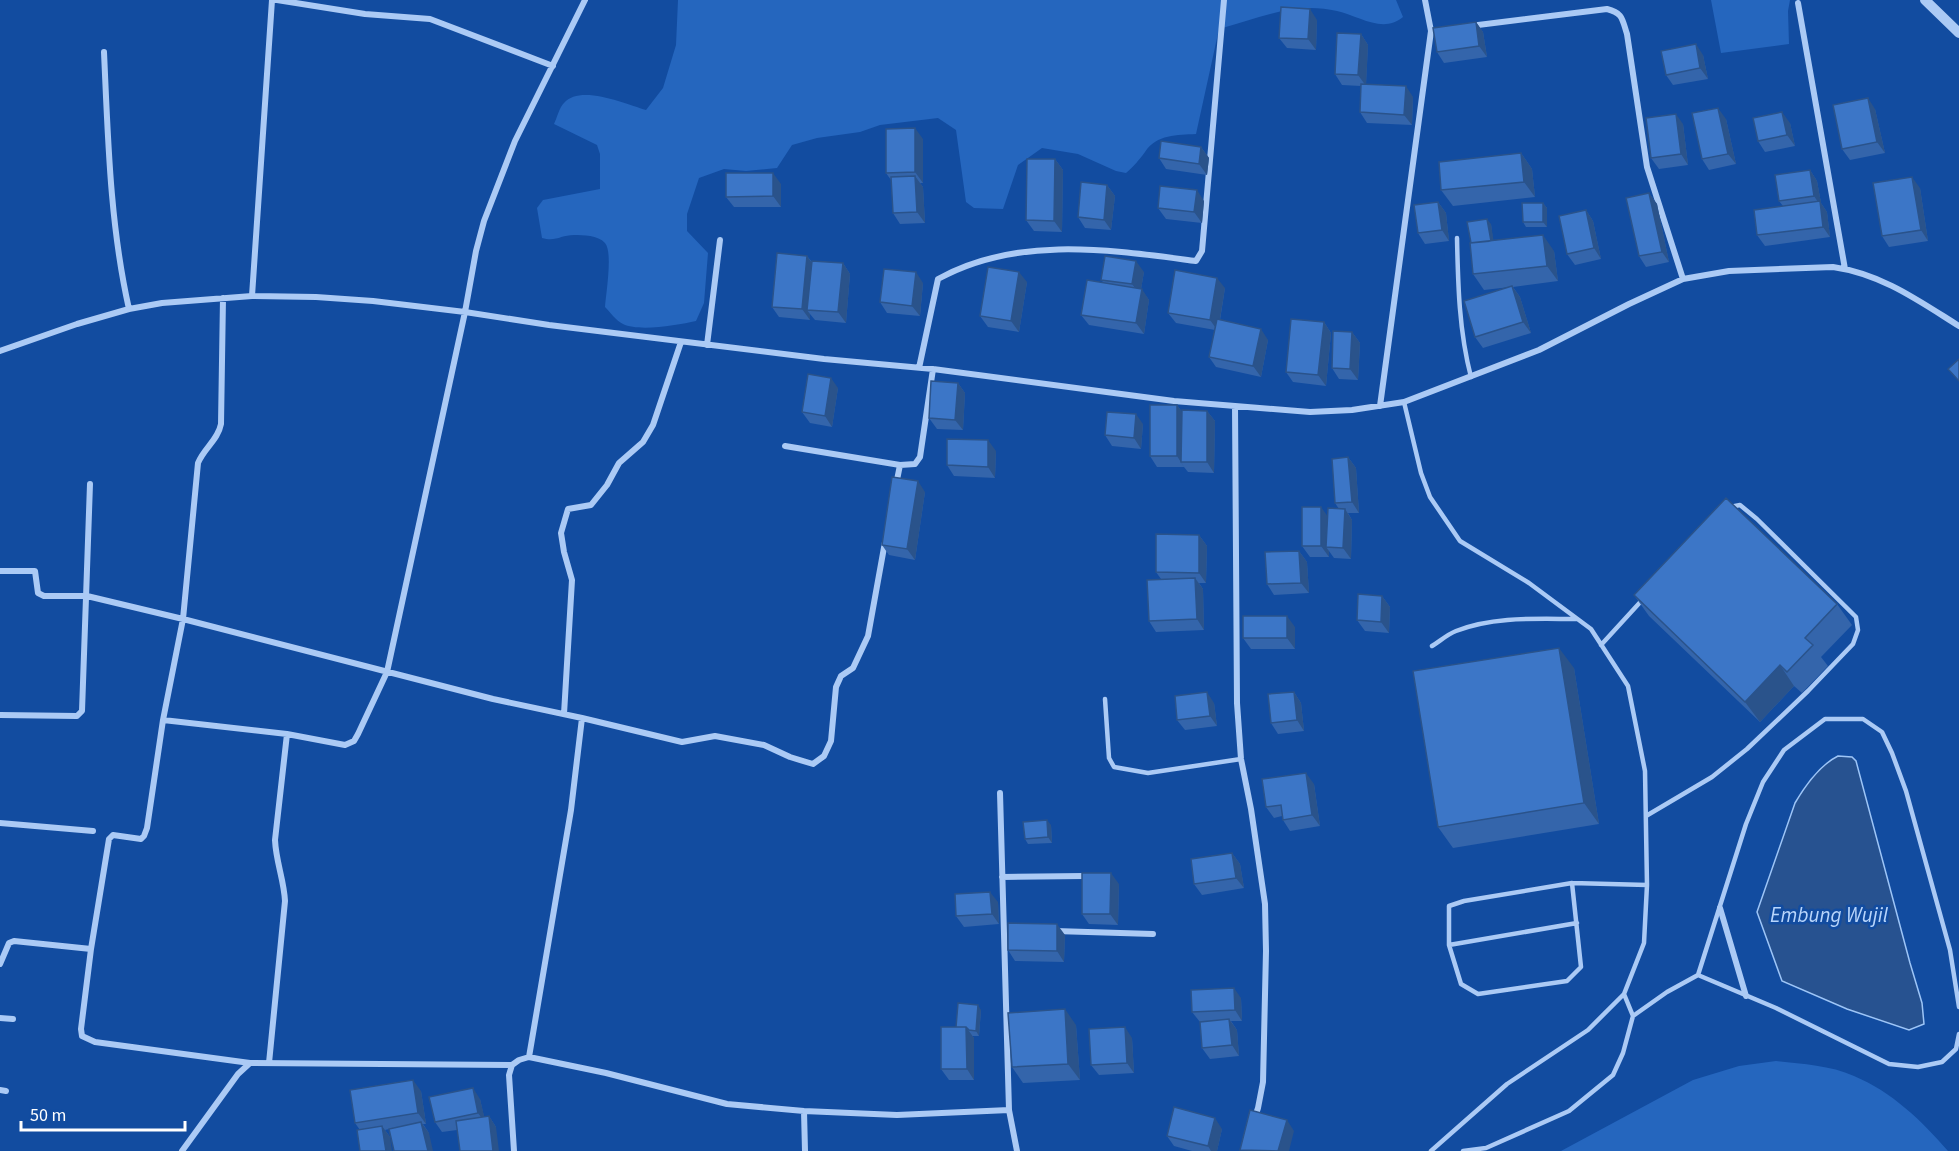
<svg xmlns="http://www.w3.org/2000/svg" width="1959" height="1151" font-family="'Source Sans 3',sans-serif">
  <rect width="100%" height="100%" fill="#124ca0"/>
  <path fill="#2566be" d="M678,0H1396L1403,17C1383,34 1359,16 1337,11C1295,1 1260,18 1219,29L1196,134C1177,135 1157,134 1145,152C1139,160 1134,166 1126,173L1116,171L1078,154L1042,148L1018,165L1003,209L974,208L966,202L956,130L938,118L880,125L860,132L817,138L792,145L777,168L746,171L724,169L699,178L687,214V231L708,253L704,303L696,321C678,325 639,332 623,324C616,321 610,312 605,307C606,293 613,252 605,243C598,235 583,235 574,235C561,235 556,242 542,238L537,208L543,200L600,189V154L597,145L554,124C557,118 559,108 564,103C580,84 626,104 646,110L663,88L676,45Z
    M1711,0H1790L1788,11L1789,44L1721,53Z
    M1776,1061C1801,1064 1830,1065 1854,1076C1892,1092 1921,1120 1948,1151H1561L1693,1080L1739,1066Z"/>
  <path fill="#275290" stroke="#9dc5f7" stroke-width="1.5" d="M1838,756L1852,757L1856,761L1910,963L1922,1003L1924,1024L1909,1030L1847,1009L1782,981L1757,912L1795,803C1805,786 1820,765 1838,756Z"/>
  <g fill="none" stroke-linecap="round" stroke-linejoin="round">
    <path stroke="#abcaf5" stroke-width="4.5" d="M1457,238C1458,285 1459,331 1471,377
      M1404,402L1421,473L1430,497L1460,541L1529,583L1591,629L1628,686L1645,771L1647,885L1644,943L1624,994L1588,1030L1507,1084L1431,1151
      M1601,645L1644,598
      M1432,646C1440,641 1448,634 1456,631C1494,616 1538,619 1577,619
      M1105,699L1109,758L1114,767L1148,773L1241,759
      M1646,816L1712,777L1747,749L1808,691L1853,644L1858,630L1856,617L1757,519L1740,505L1730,507
      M1572,883L1581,967L1567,981L1478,994L1461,984L1449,945V906L1464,901Z
      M1572,883L1647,885
      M1449,945L1577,923
      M1698,975L1776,1008L1889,1064L1918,1067L1942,1062L1956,1049L1959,1034
      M1624,994L1633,1016
      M1463,1151L1486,1148L1569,1111L1613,1075L1623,1053L1633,1016L1667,992L1698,975L1746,824L1763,782L1784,750L1825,719H1863L1882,732L1892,753L1906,791L1950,950L1959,1007"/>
    <path stroke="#abcaf5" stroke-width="6" d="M277,0L365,14L430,19L553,66
      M1798,3L1845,269
      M1470,26L1607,9C1623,13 1622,19 1627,34L1647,167L1683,279
      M104,52C108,139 110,225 129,309
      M252,296L272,0
      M223,298L221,424C218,440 204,448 198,463L183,619L163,720L147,828L144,836L141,839L113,835L109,839L91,949L81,1029L82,1036L95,1042L250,1063
      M707,345L720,240
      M0,351L77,324L129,309L162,303L252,296L316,297L373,301L465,312L549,325L824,359L933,369L1174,401L1310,412L1352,410L1404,402L1539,350L1629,304L1683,279L1729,271L1833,267C1882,274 1919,301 1959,326
      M919,368L938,279C1017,235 1111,250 1196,261L1202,251L1224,0
      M1235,406L1237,703L1241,759L1251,809L1265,904L1266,951L1263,1082L1258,1108L1254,1120
      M1380,406L1431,31L1425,0
      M785,446L900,465L915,464L920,457L933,369
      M896,485L900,465
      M0,571H35L38,593L44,596H87L183,619L493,699L582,718L682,742L715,736L764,745L790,757L813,764L824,756L831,741L836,687L841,676L853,668L868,636L885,542
      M564,714L572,580L564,552L561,533L568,509L591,505L607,485L619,463L643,442L653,425L681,342
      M0,715L77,716L82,711L90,484
      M163,720L287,734L345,745L354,741L358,734L387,672L465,312L476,251L484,221L515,141L585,0
      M1000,793L1009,1110
      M0,823L93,831
      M1002,877L1084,876
      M1720,908L1746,996
      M1055,931L1153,934
      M0,964L9,943L14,941L91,949
      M0,1018L13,1019
      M529,1057L571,810L582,718
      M269,1063L285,901C284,880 276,862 275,840L287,734
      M0,1090L6,1091
      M804,1111L805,1151
      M182,1151L238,1074L250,1063L512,1065
      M514,1151L509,1075L512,1065L519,1060L529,1057L606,1073L727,1104L804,1111L897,1115L1009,1110L1017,1151"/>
    <path stroke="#abcaf5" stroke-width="10" d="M1925,0L1959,33"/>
  </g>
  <path fill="#3465ab" d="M1317,20L1316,50L1287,48L1279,38Z
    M1476,22L1483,32L1487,57L1444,63L1437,52Z
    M1361,34L1368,45L1366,84L1413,97L1412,125L1367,123L1360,112L1361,86L1342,85L1335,74Z
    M1703,55L1708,79L1673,85L1666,75Z
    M1875,109L1885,153L1850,160L1842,149Z
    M1726,119L1736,164L1709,170L1702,159Z
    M1790,123L1795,146L1765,152L1758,141Z
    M1683,124L1688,165L1659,169L1651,158Z
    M923,139V183H920L923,187L925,223L900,224L893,213L891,180L886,173Z
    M1201,147L1209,158L1207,175L1166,169L1159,158Z
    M1521,153L1532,169L1535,197L1453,206L1441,190Z
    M1055,159L1063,170L1062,232L1034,231L1026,220Z
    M1810,170L1817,181L1821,203L1827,212L1830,237L1765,246L1757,235L1783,206L1779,201Z
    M781,184V207H734L726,197Z
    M1107,185L1115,196L1111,230L1085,228L1078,217Z
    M1920,188L1928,241L1889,247L1882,236Z
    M1649,193L1657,204L1669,262L1646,267L1639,256Z
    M1204,201L1202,223L1166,219L1158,208Z
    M1438,202L1446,213L1449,241L1425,244L1418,233Z
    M1543,203L1547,208V227H1526L1523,222Z
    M1586,210L1593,221L1601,259L1575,265L1567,254Z
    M1491,224L1493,241L1554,251L1558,281L1513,287L1520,297L1531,333L1483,348L1475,337L1510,287L1484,290L1473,274L1471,243Z
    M807,256L812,262L843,263L850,274L846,323L815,320L810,314V320L779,317L772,307Z
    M1144,272L1141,289L1149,300L1144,334L1089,325L1081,315L1104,283L1101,280Z
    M1027,282L1019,332L988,327L980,316Z
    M923,283L920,316L887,313L880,302Z
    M1225,288L1220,320L1268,340L1261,377L1216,367L1209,357L1215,330L1176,323L1168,313Z
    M1324,322L1331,333L1326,386L1293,382L1286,372Z
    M1352,332L1360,343L1358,380L1339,379L1332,368Z
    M958,383L965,393L963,430L937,429L929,418Z
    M838,388L832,427L810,423L802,412Z
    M1177,405L1182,412L1207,411L1215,421L1214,473L1188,472L1184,467H1157L1150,456Z
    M1143,424L1141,449L1112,446L1105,435Z
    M996,451L995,478L954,476L947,465Z
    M1348,457L1356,468L1359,513H1348L1352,520L1351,559L1334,558L1329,551V557H1310L1302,546L1327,516L1339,509L1335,503Z
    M925,492L915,560L889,555L882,545Z
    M1199,535L1207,546L1206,583H1199L1203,589L1204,630L1156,632L1149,621L1161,579L1156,572Z
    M1299,551L1307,562L1309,593L1274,595L1267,584Z
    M1634,595L1837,604L1852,625L1821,657L1828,666L1802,693L1794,686L1760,722L1649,616Z
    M1382,596L1390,607L1389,633L1365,631L1357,620Z
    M1295,627V649H1251L1243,638Z
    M1574,668L1599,824L1453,848L1438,827Z
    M1294,692L1301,703L1304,731L1278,734L1271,723Z
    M1214,703L1217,726L1185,730L1177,720Z
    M1314,784L1320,826L1290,831L1283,820L1282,816L1274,818L1266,807Z
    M1051,825L1052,843L1028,844L1025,839Z
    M1232,853L1240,864L1244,888L1202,895L1194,884Z
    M1119,884L1118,925L1089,924L1082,914Z
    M998,902L999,924L964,927L956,916Z
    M1065,935L1064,962L1015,961L1008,950Z
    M1241,998L1242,1021H1231L1237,1030L1239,1056L1210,1059L1202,1048L1200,1022L1192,1012Z
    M981,1010L979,1036H972L974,1038V1080H949L941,1069L956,1027Z
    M1076,1025L1080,1080L1023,1083L1012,1067Z
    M1132,1038L1134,1073L1099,1075L1091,1065Z
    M421,1091L426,1124H423L429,1133L389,1129L385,1130L390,1137L360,1130L355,1123Z
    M480,1099L484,1117L489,1116L496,1127L457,1130L442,1132L435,1122Z
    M1222,1129L1217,1151H1192L1174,1146L1167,1136Z"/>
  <path fill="#2a538b" d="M1310,9L1317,20L1316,50L1308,39Z
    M1476,22L1483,32L1487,57L1479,46Z
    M1361,34L1368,45L1366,86L1358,75Z
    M1696,44L1703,55L1708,79L1700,68Z
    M1406,86L1413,97L1412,125L1404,115Z
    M1868,98L1875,109L1885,153L1877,142Z
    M1718,108L1726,119L1736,164L1728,154Z
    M1782,112L1790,123L1795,146L1787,135Z
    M1676,114L1683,124L1688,165L1681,154Z
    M915,128L923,139V183L915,172Z
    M1201,147L1209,158L1207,175L1199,164Z
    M1521,153L1532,169L1535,197L1524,182Z
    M1055,159L1063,170L1062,232L1054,221Z
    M1810,170L1817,181L1821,203L1827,212L1830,237L1823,227L1820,205L1814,196Z
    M773,173L781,184V207L773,196Z
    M915,176L923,187L925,223L917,212Z
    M1912,177L1920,188L1928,241L1921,230Z
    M1107,185L1115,196L1111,230L1104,220Z
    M1197,190L1204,201L1202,223L1194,212Z
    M1649,193L1657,204L1669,262L1662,252Z
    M1438,202L1446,213L1449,241L1442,230Z
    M1543,203L1547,208V227L1543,222Z
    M1586,210L1593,221L1601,259L1594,248Z
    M1487,219L1491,224L1495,250L1491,245Z
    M1543,235L1554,251L1558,281L1547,266Z
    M807,256L815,267L807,310L810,314V320L802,309Z
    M1136,261L1144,272L1140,295L1132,284Z
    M843,263L850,274L846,323L838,312Z
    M916,272L923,283L920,316L912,306Z
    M1019,272L1027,282L1019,332L1011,321Z
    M1217,278L1225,288L1218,331L1210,320Z
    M1512,286L1520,297L1531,333L1523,322Z
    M1142,289L1149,300L1144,334L1136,323Z
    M1324,322L1331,333L1326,386L1318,375Z
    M1261,329L1268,340L1261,377L1253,366Z
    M1352,332L1360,343L1358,380L1350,369Z
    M831,378L838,388L832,427L825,416Z
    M958,383L965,393L963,430L955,420Z
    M1177,405L1185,416L1181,462L1184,467L1177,456Z
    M1207,411L1215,421L1214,473L1207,462Z
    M1136,414L1143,424L1141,449L1134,438Z
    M988,440L996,451L995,478L988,467Z
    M1348,457L1356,468L1359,513L1352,502Z
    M918,481L925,492L915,560L907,549Z
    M1321,507L1329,518L1326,547L1329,551V557L1321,546Z
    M1345,509L1352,520L1351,559L1343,548Z
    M1199,535L1207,546L1206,583L1199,573Z
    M1299,551L1307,562L1309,593L1301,583Z
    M1195,578L1203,589L1204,630L1197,619Z
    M1382,596L1390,607L1389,633L1381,622Z
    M1287,616L1295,627V649L1287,638Z
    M1559,648L1574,668L1599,824L1584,803Z
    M1780,665L1794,686L1760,722L1745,702Z
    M1207,692L1214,703L1217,726L1210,716Z
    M1294,692L1301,703L1304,731L1297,720Z
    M1306,773L1314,784L1320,826L1312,815Z
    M1047,820L1051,825L1052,843L1048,837Z
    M1232,853L1240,864L1244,888L1236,878Z
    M1111,873L1119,884L1118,925L1110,914Z
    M990,892L998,902L999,924L992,914Z
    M1057,924L1065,935L1064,962L1057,951Z
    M1234,988L1241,998L1242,1021L1235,1010Z
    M978,1005L981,1010L979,1036L976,1031Z
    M1065,1009L1076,1025L1080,1080L1068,1064Z
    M1229,1019L1237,1030L1239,1056L1232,1045Z
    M966,1027L974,1038V1080L967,1069Z
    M1125,1027L1132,1038L1134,1073L1127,1063Z
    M413,1080L421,1091L426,1124L418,1113Z
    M473,1088L480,1099L486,1124L478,1113Z
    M489,1116L496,1127L499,1151H493Z
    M1215,1118L1222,1129L1217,1151H1211L1208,1146Z
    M1287,1120L1294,1131L1289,1151H1278Z
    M421,1122L429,1133L433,1151H428Z
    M382,1126L390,1137L392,1151H386Z"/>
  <path fill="#3c76c7" stroke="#2a538b" stroke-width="1.5" d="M1281,7L1310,9L1308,39L1279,38Z
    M1476,22L1479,46L1437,52L1433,28Z
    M1337,33L1361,34L1358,75L1335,74Z
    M1696,44L1700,68L1666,75L1661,51Z
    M1361,84L1406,86L1404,115L1360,112Z
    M1868,98L1877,142L1842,149L1833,105Z
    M1718,108L1728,154L1702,159L1692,113Z
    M1782,112L1787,135L1758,141L1753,118Z
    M1676,114L1681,154L1651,158L1646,118Z
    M915,128V172L886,173V129Z
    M1161,141L1201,147L1199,164L1159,158Z
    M1521,153L1524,182L1441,190L1439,162Z
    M1027,159H1055L1054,221L1026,220Z
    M1810,170L1814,196L1779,201L1775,175Z
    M726,173H773V196L726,197Z
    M915,176L917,212L893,213L891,177Z
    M1912,177L1921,230L1882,236L1873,183Z
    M1081,182L1107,185L1104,220L1078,217Z
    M1160,186L1197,190L1194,212L1158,208Z
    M1649,193L1662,252L1639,256L1626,198Z
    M1820,201L1823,227L1757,235L1754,210Z
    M1438,202L1442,230L1418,233L1414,205Z
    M1522,203H1543V222H1523Z
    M1586,210L1594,248L1567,254L1559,216Z
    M1487,219L1491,241L1471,243L1467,222Z
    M1543,235L1547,266L1473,274L1470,243Z
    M777,253L807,256L802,309L772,307Z
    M1105,256L1136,261L1132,284L1101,280Z
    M812,261L843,263L838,312L807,310Z
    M988,267L1019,272L1011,321L980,316Z
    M884,269L916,272L912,306L880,302Z
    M1175,270L1217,278L1210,320L1168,313Z
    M1087,280L1142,289L1136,323L1081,315Z
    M1512,286L1523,322L1475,337L1464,301Z
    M1217,319L1261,329L1253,366L1209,357Z
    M1291,319L1324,322L1318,375L1286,372Z
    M1333,331L1352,332L1350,369L1332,368Z
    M1959,359V381L1948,369Z
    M808,374L831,378L825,416L802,412Z
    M931,381L958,383L955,420L929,418Z
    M1150,405H1177V456H1150Z
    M1182,410L1207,411V462H1181Z
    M1107,412L1136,414L1134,438L1105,435Z
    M947,439L988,440V467L947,465Z
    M1348,457L1352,502L1335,503L1332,459Z
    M892,477L918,481L907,549L882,545Z
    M1726,498L1837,604L1805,638L1813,645L1787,672L1780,665L1745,702L1634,595Z
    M1302,507H1321V546H1302Z
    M1328,508L1345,509L1343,548L1326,547Z
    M1156,534L1199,535V573L1156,572Z
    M1299,551L1301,583L1267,584L1265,552Z
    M1195,578L1197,619L1149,621L1147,580Z
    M1358,594L1382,596L1381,622L1357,620Z
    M1243,616H1287V638H1243Z
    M1559,648L1584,803L1438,827L1413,671Z
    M1207,692L1210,716L1177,720L1175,696Z
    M1294,692L1297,720L1271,723L1268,694Z
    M1306,773L1312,815L1283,820L1281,805L1266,807L1262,779Z
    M1047,820L1048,837L1025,839L1023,822Z
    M1232,853L1236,878L1194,884L1191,859Z
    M1082,873H1111L1110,914H1082Z
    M990,892L992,914L956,916L955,894Z
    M1008,923L1057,924V951L1008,950Z
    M1234,988L1235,1010L1192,1012L1191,990Z
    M958,1003L978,1005L976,1031L969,1030L966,1027H956Z
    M1065,1009L1068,1064L1012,1067L1008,1013Z
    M1229,1019L1232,1045L1202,1048L1200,1022Z
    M941,1027H966L967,1069H941Z
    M1125,1027L1127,1063L1091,1065L1089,1029Z
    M413,1080L418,1113L355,1123L350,1090Z
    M473,1088L478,1113L435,1122L429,1097Z
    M1174,1107L1215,1118L1208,1146L1167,1136Z
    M1250,1110L1287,1120L1278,1151L1240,1150Z
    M489,1116L493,1151H460L456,1121Z
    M421,1122L428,1151H394L389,1129Z
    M382,1126L386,1151H360L357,1130Z"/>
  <g text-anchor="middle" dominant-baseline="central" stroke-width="5" stroke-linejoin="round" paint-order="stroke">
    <g font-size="21" font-style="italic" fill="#b8d5fb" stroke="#124ca0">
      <text x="1829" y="915">Embung Wujil</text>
    </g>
  </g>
  <path d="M21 1121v9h164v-9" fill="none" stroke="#ffffff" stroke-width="3"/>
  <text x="30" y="1121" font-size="18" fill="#ffffff" stroke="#124ca0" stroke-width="4.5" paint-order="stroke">50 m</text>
</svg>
